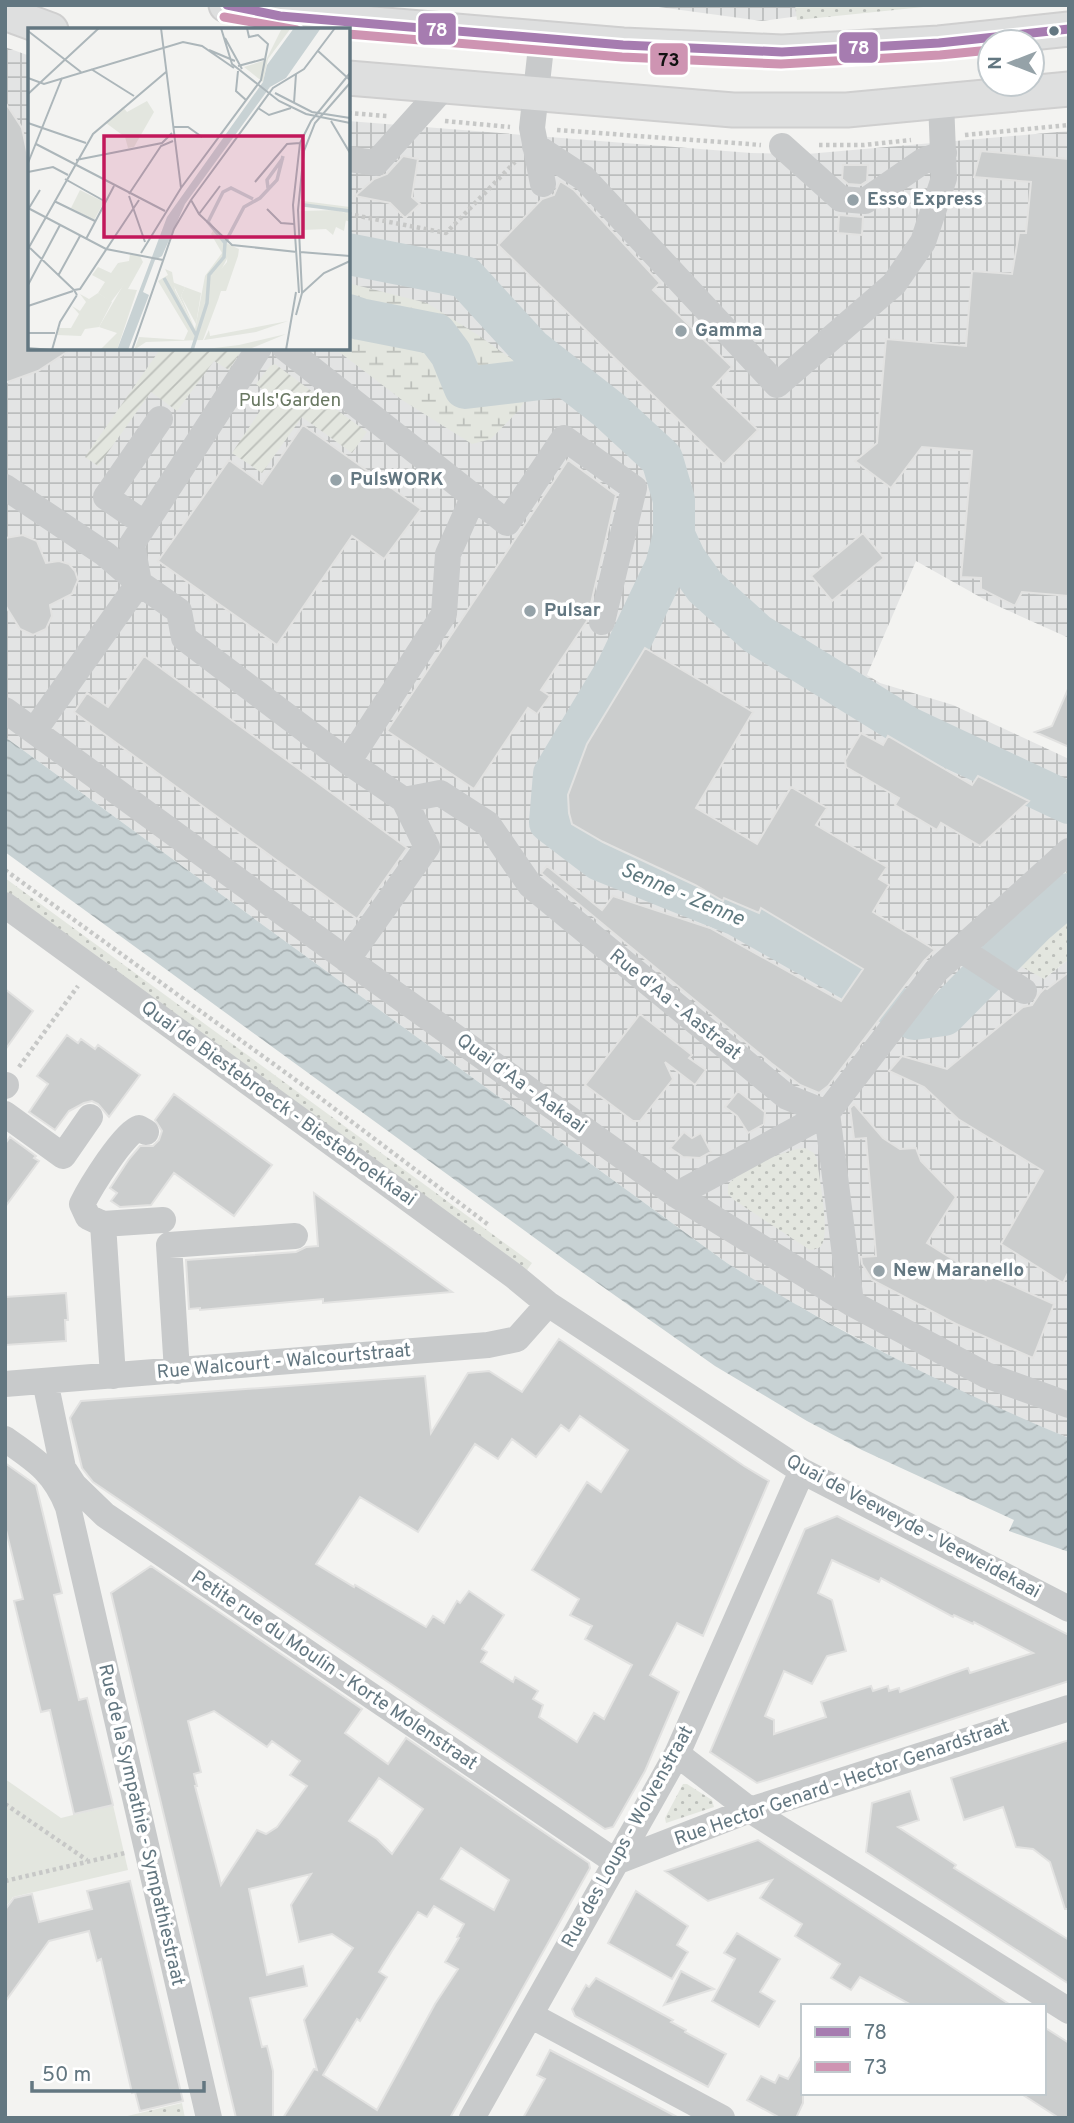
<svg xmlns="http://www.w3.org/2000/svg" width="1074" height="2123" font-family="Overpass,sans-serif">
  <defs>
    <pattern id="industrial-grid" width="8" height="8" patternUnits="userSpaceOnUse" patternTransform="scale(1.75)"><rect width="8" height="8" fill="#e3e4e4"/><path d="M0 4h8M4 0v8" fill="none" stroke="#bcbebe"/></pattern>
    <pattern id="grass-dots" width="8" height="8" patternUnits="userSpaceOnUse" patternTransform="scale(1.75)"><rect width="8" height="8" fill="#e3e6df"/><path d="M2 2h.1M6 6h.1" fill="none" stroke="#bcbfba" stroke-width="1.8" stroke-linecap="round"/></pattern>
    <pattern id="wetland-marsh" width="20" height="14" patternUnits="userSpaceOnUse" patternTransform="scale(1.75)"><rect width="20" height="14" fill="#e3e6df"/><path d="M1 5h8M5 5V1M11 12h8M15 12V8" fill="none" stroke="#bcbfba"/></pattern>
    <pattern id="garden-furrows" width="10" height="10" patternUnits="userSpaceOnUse" patternTransform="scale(1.75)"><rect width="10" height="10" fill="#e3e6df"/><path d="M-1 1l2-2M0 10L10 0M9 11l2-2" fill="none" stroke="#bcbfba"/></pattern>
    <pattern id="water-waves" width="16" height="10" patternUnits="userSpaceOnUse" patternTransform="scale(1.75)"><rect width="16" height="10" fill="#c8d2d4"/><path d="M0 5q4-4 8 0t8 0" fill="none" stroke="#a6afb1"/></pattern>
  </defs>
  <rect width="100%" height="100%" fill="#f3f3f1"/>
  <path fill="url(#industrial-grid)" d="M644,5H881L762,21Z
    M5,47L30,56V348H348V121L751,153L807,154L1069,131V638L989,602L916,561L867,675L880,683L953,705L1069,759V869L1044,979L1069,959V1438L1002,1411L920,1372L780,1296L727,1263L5,737Z"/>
  <path fill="url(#grass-dots)" d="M795,5H943L797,20Z
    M1069,869V959L1044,979L987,948Z
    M5,878L532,1263L524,1274L5,895Z
    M805,1148L814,1153L817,1159C819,1178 829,1226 823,1242C821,1248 817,1249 810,1250L734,1200L728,1194V1185C738,1170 786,1149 805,1148Z
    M683,1784H687L712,1800L714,1807L666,1823L665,1818Z
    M182,2103L185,2118H119Z"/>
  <path fill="url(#wetland-marsh)" d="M348,283L427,303L478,335L526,369L531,375L532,390L519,410L491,439L472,444L402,400L334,348H348Z"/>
  <path fill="#e3e6df" d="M5,1779L61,1818L113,1805L128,1870L13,1897L5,1908Z"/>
  <path fill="url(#garden-furrows)" d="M161,348H243L229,370L214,361L177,411L151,392L98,466L85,457Z
    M275,364L367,432L352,453L302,417L262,473L232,453L270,396L256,384L270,366Z"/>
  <path fill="url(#water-waves)" d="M5,737L727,1263C836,1331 950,1389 1069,1438V1552L1009,1531L1014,1520L862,1450L807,1421L715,1366L569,1263L5,852Z"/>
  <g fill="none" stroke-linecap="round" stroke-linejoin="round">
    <path stroke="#c8d2d4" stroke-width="42" d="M348,254L465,277L531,349L609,410L662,459L674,500V535L685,559L705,587L757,634L909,728L1069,803
      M348,315L360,319L436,334L451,354L465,388L566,376
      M674,535L666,566L617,669L554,774L550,822L600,860L737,915L869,990L914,1019L944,1015L1035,923L1069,894"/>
  </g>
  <path fill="#cbcdcd" stroke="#e2e2e1" stroke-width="2" fill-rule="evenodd" d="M5,102L22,128L30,166V348H73L38,371L5,383Z
    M981,151L1069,159V596L1022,592L1015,606L981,589V578L961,577L972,451L922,447L891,488L855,461L877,443L886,339L966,346L972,271L1012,274L1019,233H1026L1031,182L974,177Z
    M403,156L418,159L412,197L420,204L405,218L390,203L355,196L374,179L387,174Z
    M843,165H868L867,181L861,185L848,184L842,179Z
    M560,181L574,190L660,283L653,290L732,367L713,387L758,430L724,464L498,245L542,199L554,195Z
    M839,215L863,217L862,235L838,233Z
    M303,425L421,509L384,559L352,536L277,645L158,561L229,460L262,484Z
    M568,460L616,495L587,621L541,690L550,696L537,714L528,708L474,789L387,731Z
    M863,533L884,558L832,601L811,576Z
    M23,535L37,541L46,563L59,561L69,564L75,571L78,580L72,594L50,605L52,616L46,629L33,635L20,629L5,605V538Z
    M645,648L753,712L696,808L757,844L791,787L827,808L816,825L887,867L879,879L889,885L873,912L935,950L924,961L828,1086L819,1093L800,1085L771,1063L541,873L547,866L602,910L613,896L710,928L841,1001L863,969L761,908L759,913L724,898L723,901L695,885L603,842L572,824L569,813L568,795L587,744Z
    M144,656L407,848L357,919L74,712L87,693L108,707Z
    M1069,687V747L1035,732L1052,726Z
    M861,733L883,745L888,736L972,785L978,776L1029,801L980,846L941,823L937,830L895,805L899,798L846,767L845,760Z
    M1069,972V1271L1063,1283L1001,1244L1043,1171L958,1119L924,1087L889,1071L902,1056L947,1069L1023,1007L1032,1005L1040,993L1045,988L1047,989Z
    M5,989L33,1011L5,1050Z
    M640,1014L692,1055L689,1058L706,1070L695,1085L665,1062L673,1079L640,1121H633L585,1085Z
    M67,1035L78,1043L81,1039L95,1049L98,1045L140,1075L109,1117L98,1104L92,1101L84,1103L69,1111L55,1130L29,1112L48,1084L37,1076Z
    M738,1091L765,1112L764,1124L748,1133L737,1116L725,1107Z
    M174,1094L272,1165L234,1216L174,1173L151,1205L120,1207L111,1201L117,1193L110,1188L129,1159L140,1146H153L159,1140L162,1131L155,1120Z
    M854,1104L883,1138L900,1149L916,1148L921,1161L956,1197L927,1243L986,1280L989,1275L1054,1304L1033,1358L956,1324L872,1280L862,1264L861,1257L876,1256L866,1138L854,1139L850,1108Z
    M684,1132L692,1138L701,1133L711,1152L700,1158L683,1157L670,1148Z
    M10,1137L36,1156L34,1158L39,1161L5,1207V1144Z
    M314,1193L452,1292L323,1303V1299L200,1310V1308L189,1309L186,1260L296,1252L306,1247L318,1246Z
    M66,1293L68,1320H65L66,1341L5,1345V1297Z
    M559,1339L744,1466L769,1481L703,1636L677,1623L650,1675L679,1692L645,1771L613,1827L605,1829L93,1482L82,1468L70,1418L81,1401L425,1376L431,1433L468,1373L489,1371L522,1392ZM580,1416L628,1450L601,1492L587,1482L532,1570L579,1599L570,1615L592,1626L585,1639L632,1665L604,1719L594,1713L577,1742L539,1717L543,1705L533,1699L538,1691L515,1677L513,1682L481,1662L487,1652L482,1649L504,1615L469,1591L460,1603L457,1601L444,1623L433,1616L426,1627L355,1585L354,1587L316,1564L360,1497L418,1532L475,1444L498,1459L512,1439L536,1457L561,1425L569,1431Z
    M5,1463L36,1485L62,1593L54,1595L79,1700L87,1698L113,1805L74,1814L50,1710L41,1712L14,1601L23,1599L5,1526Z
    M837,1516L1069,1635V1681L757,1783L710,1752L805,1529ZM832,1560L879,1582L881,1578L953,1617L954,1615L973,1624L974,1622L1033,1653L970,1673L968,1668L900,1692L899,1688L889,1691L888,1686L873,1691L871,1686L821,1702L826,1717L774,1734V1720L765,1716L784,1671L812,1684L827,1656L846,1651L832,1600L818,1593Z
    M151,1566L362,1709L345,1733L388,1764L406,1738L589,1863L590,1868L450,2118H283L314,2069L317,2070L304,2020L353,1948L332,1934L299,1942L291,1905L311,1874L249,1889L267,1975L303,1966L307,1986L250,1998L262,2047L267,2046L273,2071V2118H236L111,1593ZM214,1711L267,1747L272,1741L300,1761L290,1775L307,1786L277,1827L266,1834L257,1830L221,1885L195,1786H197L194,1774L201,1772L188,1721ZM379,1778L423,1809L392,1854L377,1839L349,1821ZM461,1848L509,1880L494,1910L441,1879ZM434,1906L464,1924L457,1937L459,1938L445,1962L458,1969L435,2004L377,2110L323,2075L357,2019L360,2021L387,1977L379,1972L392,1951L418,1912L427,1917Z
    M1069,1740V1909H1065L1050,1862L1033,1849L1016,1847L1003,1807L964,1820L951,1778Z
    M910,1791L919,1820L898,1827L956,1865L954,1868L1069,1940V1984L866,1852L872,1803Z
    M758,1840L905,1936L1012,2006H913L860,1977L851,1990L831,1978L840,1964L795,1936L802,1924L760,1898L772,1880L708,1901L665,1871Z
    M130,1881L183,2101L140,2111L135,2092L132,2093L101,1959L97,1961L89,1931L49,1941L5,2002V1910L14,1898L32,1894L39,1922L92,1909L87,1891Z
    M636,1891L688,1926L677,1945L688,1952L672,1979L608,1943Z
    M737,1933L780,1959L760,1992L775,2001L759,2027L712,2001L735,1959L724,1953Z
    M681,1971L714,1989L664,2005Z
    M596,1978L673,2020L671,2022L686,2030L685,2032L726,2054L708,2087L575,2016L572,2009L586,1985L589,1987Z
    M1044,2027L1069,2043V2118H1059L1020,2093H1044Z
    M550,2050L592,2072L679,2118H523L545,2079L537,2075Z
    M803,2053V2103L796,2118H780L747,2100L761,2076L775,2083L779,2075L788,2079Z"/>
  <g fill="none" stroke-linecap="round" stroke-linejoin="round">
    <g stroke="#cfcfcf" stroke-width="37">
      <path id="major" d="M226,5L280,16L623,45L782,52L939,43L1069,29
        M5,13L51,30
        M348,78L733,110H847L1069,89"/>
    </g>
    <path stroke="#c7c8c7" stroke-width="4.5" stroke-dasharray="3.5 3.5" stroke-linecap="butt" d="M348,113L387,116
      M445,121L510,127
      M557,130L761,145
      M965,135L1069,125
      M819,145H864L911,140
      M348,214L446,233L515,162
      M5,870L311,1091L490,1226
      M19,1067L78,986
      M5,1804L87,1860
      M5,1881L125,1853"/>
    <path stroke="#c8cacb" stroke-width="26" d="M542,38L532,128L543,184
      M535,146L584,178L777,385L894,284L923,242L944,178L941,101
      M782,146L841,199L865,201L923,161L944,153
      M348,159L376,163L446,85
      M285,348L507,523L564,438L634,488L602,622
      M160,419L106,497L145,524L259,348
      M5,487L105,554L139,583L132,544L145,524
      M5,710L331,948L676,1195L851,1303L986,1375L1069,1405
      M34,731L139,583L179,611L184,638L348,762L404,800L427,847L347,960
      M348,762L444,614L448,554L473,498
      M404,800L440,793L488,824L530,885L787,1097L827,1113
      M5,905L514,1276L548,1304L802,1471L1069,1609
      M960,949L1024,991
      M5,1086L6,1085
      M827,1113L851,1303
      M5,1114L63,1156L90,1117
      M676,1195L827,1113L936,971L1069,851
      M103,1224L88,1217L82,1204C90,1188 124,1132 139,1128L146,1132
      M177,1371L169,1245L295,1236
      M113,1376L103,1224L163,1220
      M45,1381L63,1468L74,1485L105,1515L616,1862
      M5,1384L488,1345L517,1339L548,1304
      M5,1439C35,1460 54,1471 68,1507L209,2118
      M677,1754L750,1810L1069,2011
      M616,1862L750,1810L1069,1708
      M530,2015L722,2118
      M472,2118L677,1754L802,1471"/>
    <use href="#major" stroke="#dedfdf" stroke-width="33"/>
    <g stroke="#fff" stroke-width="14">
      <path id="bus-1" d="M227,5L280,16L623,45L782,52L939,43L1069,29"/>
    </g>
    <g stroke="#fff" stroke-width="14">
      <path id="bus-2" d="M224,17L297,30
        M348,34L622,57L781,64L940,55L990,50"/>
    </g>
    <use href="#bus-1" stroke="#a67cb0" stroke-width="9"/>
    <use href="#bus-2" stroke="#ce94b2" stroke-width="9"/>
  </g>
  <circle fill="#637781" stroke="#fff" stroke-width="2.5" cx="1054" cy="31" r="6"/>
  <g fill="#95a2a8" stroke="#fff" stroke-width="2.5">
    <circle cx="853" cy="200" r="7"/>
    <circle cx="681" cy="331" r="7"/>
    <circle cx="336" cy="480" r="7"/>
    <circle cx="530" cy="611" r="7"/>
    <circle cx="879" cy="1271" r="7"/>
  </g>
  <g text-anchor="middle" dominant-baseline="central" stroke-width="7" stroke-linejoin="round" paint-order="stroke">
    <g font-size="19" font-weight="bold" fill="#637781" stroke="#fff" text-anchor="start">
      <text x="867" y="200">Esso Express</text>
      <text x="695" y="331">Gamma</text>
      <text x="350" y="480">PulsWORK</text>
      <text x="544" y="611">Pulsar</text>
      <text x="893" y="1271">New Maranello</text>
    </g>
    <g font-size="19" fill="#697862" stroke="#fff">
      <text x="290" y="401">Puls'Garden</text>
    </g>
    <g font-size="19" fill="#637781" stroke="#fff">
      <text transform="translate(675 1005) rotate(39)">Rue d'Aa - Aastraat</text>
      <text transform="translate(521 1084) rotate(36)">Quai d'Aa - Aakaai</text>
      <text transform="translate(278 1104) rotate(36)">Quai de Biestebroeck - Biestebroekkaai</text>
      <text transform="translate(284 1362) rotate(-5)">Rue Walcourt - Walcourtstraat</text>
      <text transform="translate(913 1527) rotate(28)">Quai de Veeweyde - Veeweidekaai</text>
      <text transform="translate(334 1671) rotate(34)">Petite rue du Moulin - Korte Molenstraat</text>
      <text transform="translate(842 1783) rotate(-19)">Rue Hector Genard - Hector Genardstraat</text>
      <text transform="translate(141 1825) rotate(77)">Rue de la Sympathie - Sympathiestraat</text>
      <text transform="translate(628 1837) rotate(-61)">Rue des Loups - Wolvenstraat</text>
    </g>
    <g font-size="21" font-style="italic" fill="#5f797f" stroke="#fff">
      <text transform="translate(682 895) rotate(23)">Senne - Zenne</text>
    </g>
  </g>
  <g transform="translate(28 28)">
    <rect width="322" height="322" fill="#f3f3f1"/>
    <path d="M310,182L319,186L316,203L308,199L305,207L298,201L275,202L273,183ZM186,201L200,216L201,227L192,244L190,272L175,312L118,314L106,322L111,309L156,312L160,303L130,253L140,247L137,241L144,244L147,262L167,301L177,248L194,225L183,206ZM112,228L115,234L100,261L109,262L89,322H72L89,305L71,299ZM258,306L224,320L170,322L211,317Z" fill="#e3e6df"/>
    <path d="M275,173L322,179V194L317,192L319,186L310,182L274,178ZM200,216L211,221L210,228L198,263H193L190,272L188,247L199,234ZM157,259L173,265L168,296L153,268ZM260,293L228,304L176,312L181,302L182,308Z" fill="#e3e6df"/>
    <path d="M254,0H263L240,31L235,54L216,39L238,32ZM119,73L126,84L106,119L100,120L97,109L78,95L95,79L99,84ZM52,162L76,174L66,192L43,180ZM70,265L84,274L71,299L57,301L53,308L29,307L31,300H43L51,286L44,278L52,283L58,274L52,266L61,271Z" fill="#e3e6df"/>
    <path d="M102,226L112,228L111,237L83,274L70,265L77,254L64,247L70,239L83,245L90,235L101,233ZM144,254L157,259L153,268L167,301Z" fill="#e3e6df"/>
    <path d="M266,0H293L258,50L242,59L157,176L134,228L127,232L115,264L121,267L100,322H89L139,189L235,54L239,37Z" fill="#c8d2d4"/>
    <path fill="none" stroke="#c8d2d4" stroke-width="3.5" d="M240,160L239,152L255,130M276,177L322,183M197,215L180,194L195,164L203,160L225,171M136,250L168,307M164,322L179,275L181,247L196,229L197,215L216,179L232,170L249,152L255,128"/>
    <path fill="none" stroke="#acb6ba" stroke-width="2" d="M133,0L153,160M193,0L204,36L251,73L278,86L322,95M0,3L53,44M197,10L214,41M181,22L207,33M290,23L322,52M210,38L236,31M63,41L106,68M210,43L208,63L218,72M0,50L16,56L155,14L174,18L206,40M247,65L284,84L322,90M0,66L71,0M266,75L268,46M230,80L241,87L263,80M303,93L322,125M0,95L58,115M145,99H160L174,109M8,116L137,183M48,132L134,115L144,105M0,135L34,50M0,144L25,139L40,147M37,151L78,174M227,154L259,116L272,115M101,166L133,118L145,113M101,168L117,214M163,172L171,186L204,217L269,224M26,173L67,193M0,180L78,221L135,232M1,180L12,162M239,181L253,195L266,196M171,186L192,158M58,211L86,158M2,220L46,262M0,221L65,106L138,44M272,224L322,228M113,225L153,160L233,52L240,16L230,7L221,9L219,0M30,248L52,208M0,257L32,197M271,265L265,177L272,115L283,93L322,45M274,265L270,182L276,123L287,95L322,55M274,265L296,245L322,233M49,267L46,262L52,261L111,172M0,278L45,263M268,287L274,265M0,305H27M0,320L24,322M24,322L32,294L49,267M104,322L146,201L163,172L245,60L276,41L307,0M258,322L268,264"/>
    <path fill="#c2185b" fill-opacity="0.15" stroke="#c2185b" stroke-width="3.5" d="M76,108H275V209H76Z"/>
    <rect width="322" height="322" fill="none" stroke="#637781" stroke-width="3.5"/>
  </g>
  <g stroke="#fff" stroke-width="2.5">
    <rect x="417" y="12" width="40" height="34" rx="7" fill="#a67cb0"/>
    <rect x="838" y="31" width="41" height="33" rx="7" fill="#a67cb0"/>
    <rect x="649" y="42" width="40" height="34" rx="7" fill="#ce94b2"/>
  </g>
  <g font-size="19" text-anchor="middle" font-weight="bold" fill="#fff">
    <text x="437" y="36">78</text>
    <text x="859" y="54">78</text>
  </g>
  <g font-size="19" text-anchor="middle" font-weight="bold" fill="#111">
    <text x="669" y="66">73</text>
  </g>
  <rect width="1074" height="2123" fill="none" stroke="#637781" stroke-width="14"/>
  <rect x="801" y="2004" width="245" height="91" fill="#ffffff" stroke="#c1c9cd" stroke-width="2"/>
  <rect x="815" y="2027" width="35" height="10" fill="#a67cb0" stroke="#c1c9cd" stroke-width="2"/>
  <text x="864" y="2039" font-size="21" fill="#637781">78</text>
  <rect x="815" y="2062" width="35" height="10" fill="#ce94b2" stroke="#c1c9cd" stroke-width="2"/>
  <text x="864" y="2074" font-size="21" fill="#637781">73</text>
  <g transform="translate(1011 63) rotate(270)"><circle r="33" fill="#ffffff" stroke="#c1c9cd" stroke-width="2"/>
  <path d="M0-5L12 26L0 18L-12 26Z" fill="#95a2a8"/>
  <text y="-10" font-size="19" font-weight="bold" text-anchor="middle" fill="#637781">N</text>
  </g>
  <path d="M32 2081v10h172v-10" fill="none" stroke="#637781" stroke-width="3.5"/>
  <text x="42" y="2081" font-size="21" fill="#637781" stroke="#ffffff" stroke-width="5" paint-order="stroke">50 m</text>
</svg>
